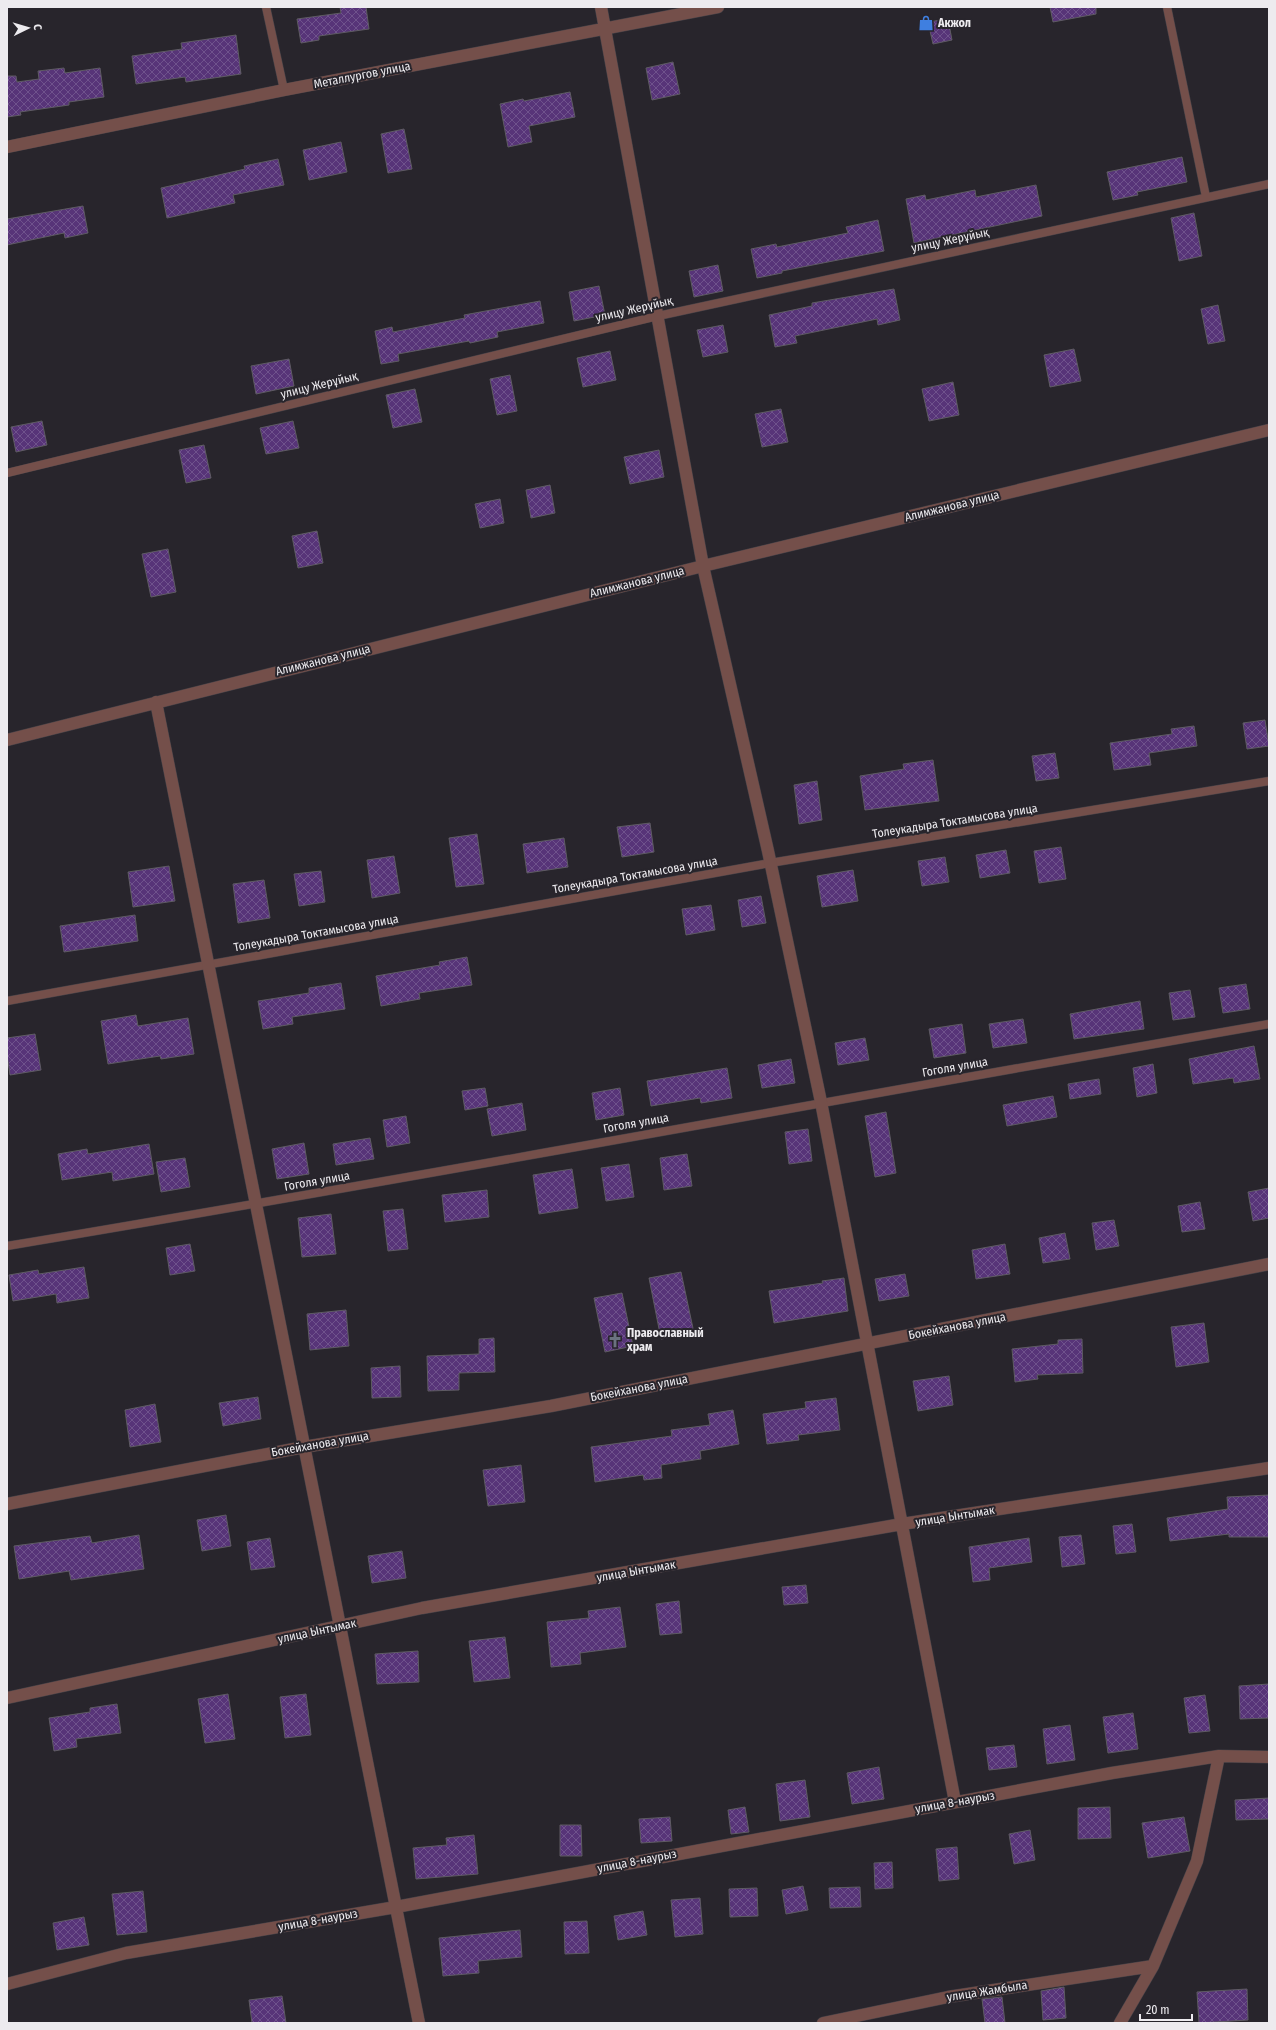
<svg xmlns="http://www.w3.org/2000/svg" width="1276" height="2030" font-family="'Fira Sans Condensed',sans-serif">
  <defs>
    <pattern id="building-cross-hatch" width="8" height="8" patternUnits="userSpaceOnUse"><rect width="8" height="8" fill="#573478"/><path d="M0 0l8 8M0 8l8-8" fill="none" stroke="#6f528c"/></pattern>
  </defs>
  <rect width="100%" height="100%" fill="#28252c"/>
  <path fill="url(#building-cross-hatch)" stroke="#5e5b63" d="M340,7H366L369,29L319,36V40L301,43L297,19L341,13Z
    M1050,7H1096V14L1053,22Z
    M948,19L952,40L933,44L928,22Z
    M236,35L241,74L186,82L185,77L136,84L132,56L182,49L181,43Z
    M673,62L680,94L652,100L646,68Z
    M64,68L65,73L100,68L104,97L69,102V105L20,112L21,115L7,117V76H16L17,82L39,79L38,71Z
    M570,92L575,117L529,126L532,142L508,147L500,104L523,99L524,101Z
    M404,129L412,169L388,173L381,134Z
    M341,142L347,172L309,180L303,150Z
    M1182,157L1187,182L1137,192L1138,195L1113,200L1107,172Z
    M278,159L284,185L233,195L235,203L167,218L161,188L245,169L244,166Z
    M1036,185L1042,216L914,243L906,199L925,195L926,200L975,190L976,197Z
    M83,206L88,233L65,238L64,233L7,245V219Z
    M1194,213L1202,256L1179,261L1171,218Z
    M878,220L884,251L782,271V273L757,278L751,249L776,244L777,247L848,233L846,227Z
    M718,265L723,291L694,297L689,271Z
    M599,286L605,315L574,321L569,292Z
    M894,289L900,320L878,325L877,319L795,336L797,343L775,347L769,315L812,306V303Z
    M540,301L544,323L497,332L498,337L470,343L469,341L398,354L399,361L381,364L375,331L392,327L393,332L465,318L464,315Z
    M1218,305L1225,341L1208,344L1201,309Z
    M723,325L728,352L703,357L697,330Z
    M1074,349L1081,381L1050,387L1044,355Z
    M610,351L616,380L583,387L577,358Z
    M289,359L294,386L256,394L251,366Z
    M510,375L517,411L497,415L490,379Z
    M953,382L959,415L929,421L922,389Z
    M415,389L422,422L393,428L386,395Z
    M781,409L788,442L762,447L755,414Z
    M42,421L47,445L16,452L11,427Z
    M293,421L299,448L266,454L260,428Z
    M204,445L211,478L186,483L179,450Z
    M659,450L664,477L630,484L624,457Z
    M550,485L555,513L531,518L526,490Z
    M500,499L504,523L480,528L475,504Z
    M317,531L323,563L298,568L292,536Z
    M168,549L176,592L151,597L142,554Z
    M1265,720L1269,746L1247,749L1243,723Z
    M1194,726L1197,746L1149,753L1151,765L1114,770L1110,743L1172,734L1171,729Z
    M1055,753L1059,778L1036,781L1032,756Z
    M933,760L939,801L865,810L860,776L904,769L903,764Z
    M817,781L822,820L799,824L794,785Z
    M650,823L654,852L622,857L617,827Z
    M477,834L484,884L456,887L449,838Z
    M564,838L568,867L527,873L523,844Z
    M1061,847L1066,879L1039,883L1034,851Z
    M1006,850L1010,873L980,878L976,855Z
    M394,856L400,893L372,898L367,860Z
    M945,857L949,882L922,886L918,861Z
    M169,866L175,901L133,907L128,872Z
    M853,870L858,901L822,907L817,876Z
    M321,871L325,902L299,906L294,874Z
    M264,880L270,918L238,923L233,884Z
    M761,896L766,923L742,927L738,900Z
    M711,905L715,930L686,935L682,909Z
    M135,915L138,941L64,952L60,926Z
    M467,957L472,985L419,993L420,999L381,1006L376,976L440,965L439,962Z
    M341,983L345,1009L292,1017L293,1024L263,1029L258,1001L309,993V988Z
    M1246,984L1250,1009L1223,1013L1219,988Z
    M1190,990L1195,1017L1173,1020L1169,993Z
    M1140,1001L1144,1029L1074,1039L1070,1014Z
    M136,1015L138,1026L188,1018L194,1054L161,1059L160,1056L108,1064L101,1021Z
    M1023,1019L1027,1043L993,1048L989,1024Z
    M962,1024L966,1053L934,1058L929,1029Z
    M35,1034L41,1070L10,1075L7,1055V1038Z
    M865,1038L869,1060L838,1065L835,1043Z
    M1254,1046L1260,1079L1234,1083L1233,1078L1193,1084L1189,1059Z
    M791,1059L795,1083L762,1088L758,1065Z
    M1153,1064L1157,1093L1137,1097L1133,1068Z
    M727,1068L732,1098L701,1103L700,1098L651,1106L647,1081Z
    M1099,1079L1101,1094L1070,1099L1068,1084Z
    M485,1088L488,1106L465,1110L462,1091Z
    M620,1088L624,1115L596,1120L592,1093Z
    M1053,1096L1057,1117L1007,1126L1003,1105Z
    M522,1103L526,1130L492,1136L487,1109Z
    M886,1112L896,1173L875,1177L865,1116Z
    M406,1116L410,1143L387,1147L383,1120Z
    M808,1129L812,1161L789,1164L785,1132Z
    M370,1138L374,1159L336,1165L333,1144Z
    M304,1143L309,1174L277,1179L272,1149Z
    M149,1144L154,1174L113,1181L112,1172L62,1180L58,1154L87,1149L88,1154Z
    M687,1154L692,1186L664,1190L660,1158Z
    M185,1158L190,1187L161,1192L156,1162Z
    M629,1164L634,1197L606,1201L601,1168Z
    M572,1169L578,1208L539,1214L533,1175Z
    M1269,1188V1218L1253,1221L1248,1192Z
    M487,1190L489,1217L445,1222L442,1195Z
    M1200,1202L1205,1229L1182,1232L1178,1206Z
    M403,1209L408,1249L388,1251L383,1211Z
    M331,1214L336,1254L302,1257L298,1218Z
    M1114,1220L1119,1246L1096,1250L1092,1223Z
    M1065,1233L1070,1259L1043,1263L1039,1238Z
    M190,1244L195,1271L170,1275L166,1248Z
    M1005,1244L1010,1274L976,1279L972,1250Z
    M84,1267L89,1298L57,1303L56,1294L13,1301L9,1275L38,1270L39,1274Z
    M681,1272L694,1333L661,1339L649,1278Z
    M905,1274L909,1296L879,1301L875,1279Z
    M844,1278L848,1311L774,1323L769,1291L823,1283L822,1281Z
    M622,1293L633,1346L605,1352L594,1298Z
    M346,1310L349,1346L310,1350L307,1314Z
    M1204,1323L1209,1362L1176,1367L1171,1327Z
    M494,1338L495,1372L459,1373V1390L428,1391L427,1356L479,1354V1339Z
    M1082,1339L1083,1373L1037,1375L1038,1379L1015,1382L1012,1349L1058,1344V1340Z
    M400,1366L401,1397L372,1398L371,1368Z
    M949,1376L953,1405L918,1411L913,1381Z
    M258,1397L261,1419L223,1426L219,1403Z
    M836,1398L840,1430L798,1435L799,1440L767,1444L763,1414L806,1408L805,1402Z
    M155,1404L161,1442L130,1447L125,1410Z
    M733,1410L739,1444L700,1451L701,1459L661,1465L662,1478L644,1480L643,1475L595,1482L591,1447L672,1436L671,1430L710,1425L708,1414Z
    M521,1465L525,1502L488,1506L483,1470Z
    M1269,1495V1537H1229V1534L1170,1541L1167,1518L1228,1509L1227,1497Z
    M226,1515L231,1546L202,1551L197,1520Z
    M1132,1524L1136,1552L1116,1554L1113,1526Z
    M139,1535L144,1569L71,1580L69,1571L19,1579L14,1546L90,1536L92,1543Z
    M1081,1535L1085,1564L1062,1567L1059,1537Z
    M270,1538L275,1567L251,1570L247,1542Z
    M1029,1538L1032,1562L989,1568L990,1580L973,1582L969,1547Z
    M402,1551L406,1578L372,1583L368,1556Z
    M806,1585L808,1603L784,1605L782,1587Z
    M679,1601L682,1633L660,1635L656,1604Z
    M620,1607L626,1647L580,1653L581,1664L551,1667L547,1622L589,1618L588,1611Z
    M505,1637L510,1678L474,1682L469,1641Z
    M418,1651L419,1682L377,1684L375,1654Z
    M1269,1684V1718L1240,1719L1239,1686Z
    M228,1694L235,1739L205,1743L198,1699Z
    M306,1694L311,1735L285,1738L280,1697Z
    M1205,1695L1210,1731L1189,1733L1184,1698Z
    M117,1704L121,1733L76,1739L77,1747L54,1751L49,1718L90,1712V1708Z
    M1133,1713L1138,1749L1108,1753L1103,1717Z
    M1070,1725L1075,1760L1047,1764L1043,1729Z
    M1014,1745L1017,1767L989,1770L986,1748Z
    M879,1767L884,1799L852,1804L847,1773Z
    M805,1780L810,1817L780,1821L776,1784Z
    M1269,1798V1819L1236,1820L1235,1800Z
    M745,1807L749,1832L731,1834L728,1810Z
    M1110,1807L1111,1838L1078,1839V1808Z
    M670,1817L672,1841L641,1843L639,1819Z
    M1184,1817L1190,1851L1148,1858L1142,1823Z
    M560,1825H581L582,1856H560Z
    M1030,1830L1035,1860L1014,1864L1009,1834Z
    M474,1835L478,1874L416,1879L413,1848L447,1845L446,1838Z
    M957,1847L959,1879L939,1881L936,1849Z
    M892,1862L893,1888L875,1889L874,1863Z
    M803,1886L808,1910L786,1914L782,1890Z
    M860,1887L861,1907L830,1908L829,1888Z
    M757,1888L758,1916L730,1917L729,1889Z
    M143,1891L147,1932L117,1935L112,1894Z
    M700,1898L703,1934L675,1937L671,1900Z
    M643,1911L647,1935L618,1940L614,1916Z
    M84,1917L89,1945L57,1950L53,1923Z
    M587,1921L589,1953L565,1954L564,1922Z
    M520,1930L522,1957L478,1961L479,1973L443,1976L439,1938Z
    M1064,1987L1066,2018L1043,2020L1041,1991Z
    M1247,1989L1248,2020L1199,2023L1197,1992Z
    M282,1996L286,2023H252L249,2000Z
    M1002,1997L1005,2023H985L982,1999Z"/>
  <g fill="none" stroke-linecap="round" stroke-linejoin="round">
    <g stroke="#444147" stroke-width="9">
      <path id="lane" d="M266,7L284,90
        M1167,7L1206,197
        M7,473L658,316L1269,184
        M7,1001L770,863L1269,781
        M7,1246C428,1176 848,1097 1269,1024"/>
    </g>
    <g stroke="#444147" stroke-width="13">
      <path id="street" d="M601,7L703,566L768,851L821,1102L955,1802
        M7,147L284,90L718,7
        M156,702L419,2023
        M7,740L703,566L1269,430
        M7,1504L304,1447L551,1406L1269,1264
        M7,1698L422,1608L902,1524L1269,1468
        M7,1984L126,1953L396,1907L1112,1773L1219,1756L1269,1757
        M823,2023L948,1997L1153,1966
        M1120,2023L1153,1966L1197,1861L1219,1756"/>
    </g>
    <use href="#lane" stroke="#744f4a" stroke-width="8"/>
    <use href="#street" stroke="#744f4a" stroke-width="12"/>
  </g>
  <defs>
    <g id="shop-bare" transform="scale(1.2)"><path d="M-5-2.5h2.3a2.7 3.5 0 0 1 5.4 0H5L5.5 6h-11ZM-1.5-2.5h3a1.5 2.3 0 0 0-3 0Z" fill="#3f7fe0" stroke="#28252c" stroke-width="2.5" paint-order="stroke"/></g>
    <g id="church-bare" transform="scale(1.2)"><path d="M-1.2-6h2.4v3.5h3.3v2.4h-3.3V6h-2.4V-.1h-3.3v-2.4h3.3Z" fill="#6b7280" stroke="#28252c" stroke-width="2.5" paint-order="stroke"/></g>
  </defs>
  <g fill-rule="evenodd">
    <use href="#shop-bare" x="926" y="23"/>
    <use href="#church-bare" x="615" y="1340"/>
  </g>
  <g text-anchor="middle" dominant-baseline="central" stroke-width="4" stroke-linejoin="round" paint-order="stroke">
    <g font-size="12" font-weight="bold" fill="#edebef" stroke="#28252c" text-anchor="start">
      <text x="938" y="23">Акжол</text>
      <text x="627" y="1333">Православный<tspan x="627" dy="14">храм</tspan></text>
    </g>
    <g font-size="12" fill="#edebef" stroke="#28252c">
      <text transform="translate(362 75) rotate(-11)">Металлургов улица</text>
      <text transform="translate(950 240) rotate(-12)">улицу Жерұйық</text>
      <text transform="translate(634 309) rotate(-13)">улицу Жерұйық</text>
      <text transform="translate(319 385) rotate(-14)">улицу Жерұйық</text>
      <text transform="translate(952 506) rotate(-14)">Алимжанова улица</text>
      <text transform="translate(637 582) rotate(-14)">Алимжанова улица</text>
      <text transform="translate(323 660) rotate(-14)">Алимжанова улица</text>
      <text transform="translate(955 821) rotate(-9)">Толеукадыра Токтамысова улица</text>
      <text transform="translate(635 875) rotate(-10)">Толеукадыра Токтамысова улица</text>
      <text transform="translate(316 933) rotate(-10)">Толеукадыра Токтамысова улица</text>
      <text transform="translate(955 1067) rotate(-10)">Гоголя улица</text>
      <text transform="translate(636 1123) rotate(-10)">Гоголя улица</text>
      <text transform="translate(317 1181) rotate(-10)">Гоголя улица</text>
      <text transform="translate(957 1326) rotate(-11)">Бокейханова улица</text>
      <text transform="translate(639 1388) rotate(-11)">Бокейханова улица</text>
      <text transform="translate(320 1444) rotate(-10)">Бокейханова улица</text>
      <text transform="translate(955 1516) rotate(-9)">улица Ынтымак</text>
      <text transform="translate(636 1571) rotate(-10)">улица Ынтымак</text>
      <text transform="translate(317 1631) rotate(-12)">улица Ынтымак</text>
      <text transform="translate(955 1802) rotate(-10)">улица 8-наурыз</text>
      <text transform="translate(637 1861) rotate(-11)">улица 8-наурыз</text>
      <text transform="translate(318 1920) rotate(-10)">улица 8-наурыз</text>
      <text transform="translate(987 1991) rotate(-9)">улица Жамбыла</text>
    </g>
  </g>
  <rect width="1276" height="2030" fill="none" stroke="#edebef" stroke-width="16"/>
  <g transform="translate(28 28) rotate(85)" stroke="#28252c" stroke-width="3" paint-order="stroke">
  <path d="M0-3L7 15L0 10L-7 15Z" fill="#edebef"/>
  <text y="-6" font-size="11" font-weight="bold" text-anchor="middle" fill="#edebef">С</text>
  </g>
  <path d="M1140 2014v6h52v-6" fill="none" stroke="#edebef" stroke-width="2"/>
  <text x="1146" y="2014" font-size="12" fill="#edebef" stroke="#28252c" stroke-width="3" paint-order="stroke">20 m</text>
</svg>
